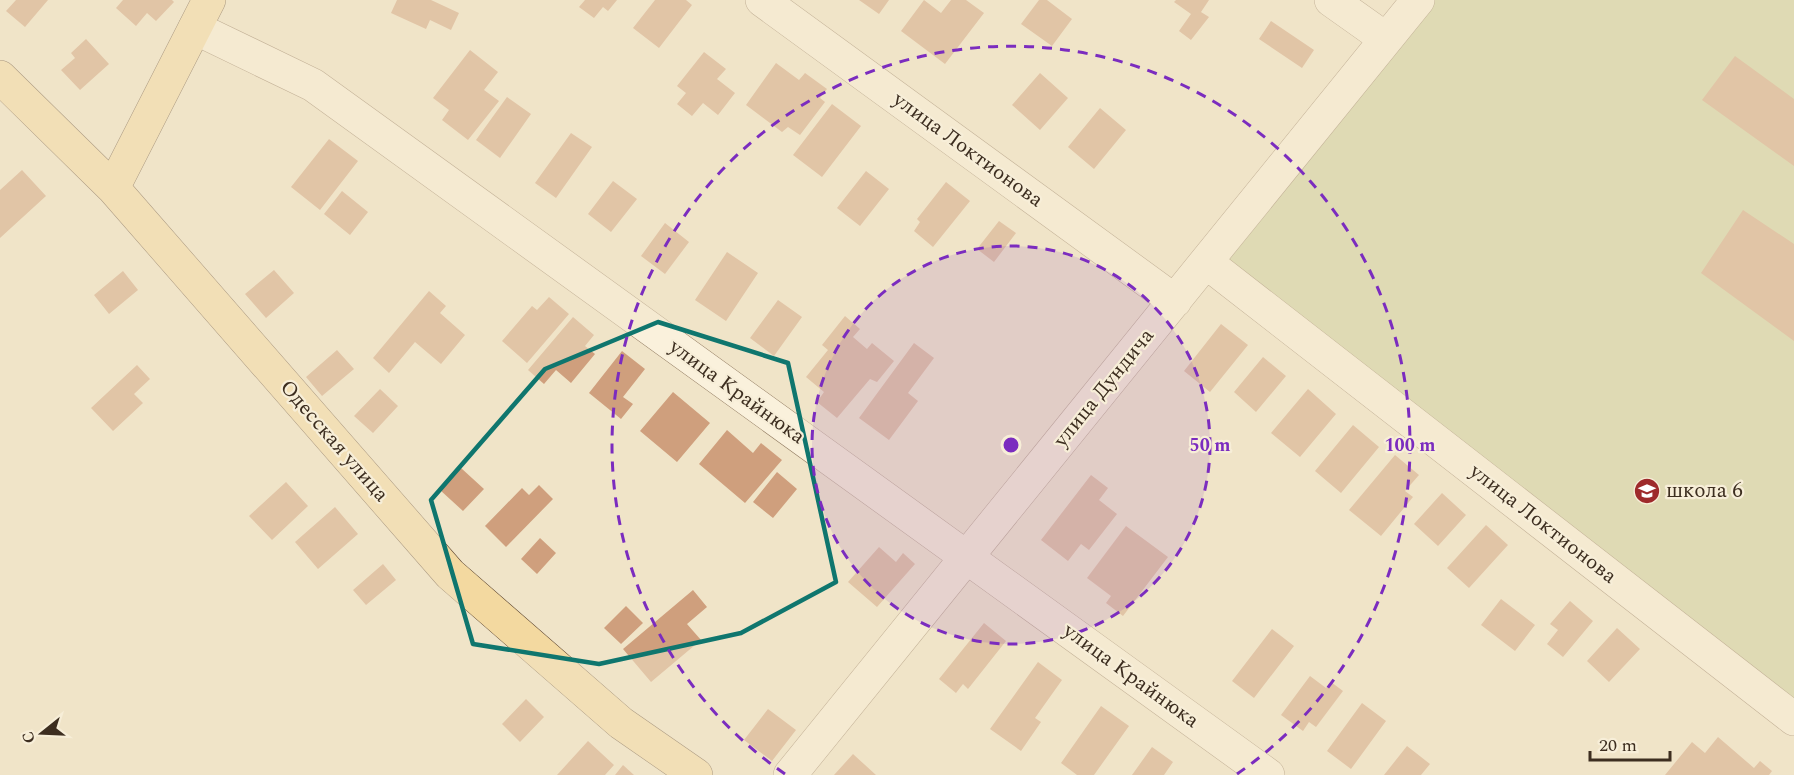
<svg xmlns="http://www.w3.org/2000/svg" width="1794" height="775" font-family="Spectral,serif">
  <rect width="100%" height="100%" fill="#f0e4c8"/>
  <path fill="#c9cf9b" d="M1418,0H1794V719L1206,262Z"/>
  <path fill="#cf9f7d" d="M16,0H48L25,27L6,11Z
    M123,0H172L174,2L156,21L147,13L136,26L116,8Z
    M397,0H431L459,13L451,30L430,20L426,29L391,13Z
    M585,0H617L608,11L603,7L594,18L579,7Z
    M655,0H686L692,5L659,48L633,28Z
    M859,0H889L879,14Z
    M924,0L941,13L951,0H966L984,13L945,64L901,31Z
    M1039,0H1047L1072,19L1052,46L1021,24Z
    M1176,0H1209L1201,12L1209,17L1191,40L1179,31L1191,14L1174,2Z
    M1271,21L1314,50L1302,68L1259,39Z
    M86,39L109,64L80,90L61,70L75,58L71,53Z
    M470,50L498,72L484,90L499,101L468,140L442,120L449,110L433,98Z
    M704,52L726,69L717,79L735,93L718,115L703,103L692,116L677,104L686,93L677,86Z
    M1735,56L1794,99V166L1702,100Z
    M776,63L799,80L805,73L827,89L820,98L825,102L800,135L788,127L782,132L746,105Z
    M1040,73L1068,98L1040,130L1012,105Z
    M507,97L531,114L500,158L476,140Z
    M832,104L861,126L822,177L793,155Z
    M1100,108L1126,130L1094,169L1068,147Z
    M571,133L592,147L556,198L535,183Z
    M329,139L358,161L320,210L291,187Z
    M22,170L46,196L0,238V190Z
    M866,171L889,189L860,226L837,208Z
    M613,181L637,199L611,232L588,214Z
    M946,182L970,201L933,247L914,231L920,222L917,219Z
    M342,191L368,212L350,235L324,214Z
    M1743,210L1794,244V341L1701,273Z
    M999,221L1016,233L994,262L977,249Z
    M665,223L689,242L665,274L641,256Z
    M727,252L758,273L726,321L695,300Z
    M274,270L294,293L266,318L245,294Z
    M123,271L138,290L109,314L94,295Z
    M429,291L446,306L440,313L465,335L441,364L415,342L389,373L373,358Z
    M549,297L569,314L527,363L502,341L532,306L537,310Z
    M778,300L802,317L774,356L750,338Z
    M845,316L860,329L853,337L867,349L872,343L894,361L877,382L870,379L837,418L817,402L824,392L806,377L828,350L822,345Z
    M573,317L594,335L585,346L595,354L571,383L556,370L544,384L528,370Z
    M1221,324L1248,345L1210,392L1184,371Z
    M914,343L934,358L908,393L918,401L889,440L859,418Z
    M337,350L354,369L322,396L306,377Z
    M622,351L645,369L623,397L633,404L621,419L589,393Z
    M1263,357L1286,376L1256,412L1234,392Z
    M137,365L150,379L134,394L143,403L113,431L91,408Z
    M380,389L398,406L373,433L354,416Z
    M1308,389L1336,414L1300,457L1271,433Z
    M673,392L710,423L677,462L640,431Z
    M1353,425L1379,447L1341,493L1315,471Z
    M727,430L753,453L761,443L782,460L745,503L699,464Z
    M1395,455L1419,475L1405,491L1413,497L1381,536L1349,510Z
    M461,468L484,489L463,511L440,490Z
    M777,472L797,489L773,518L753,502Z
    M1091,475L1108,488L1099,500L1117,514L1089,550L1081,544L1068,561L1041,540Z
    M286,482L308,506L272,540L249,516Z
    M539,485L553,499L506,547L485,526L522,488L529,495Z
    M1442,493L1466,515L1438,546L1414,524Z
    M335,507L358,534L318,569L295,542Z
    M1486,525L1508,545L1469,588L1447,568Z
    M1126,526L1168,557L1123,616L1106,603L1111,596L1087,578Z
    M540,538L556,553L537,574L521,559Z
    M879,547L896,562L903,553L915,564L877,607L848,582Z
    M383,564L396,580L366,605L353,590Z
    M693,590L707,607L687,624L701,640L651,682L623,649Z
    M1501,599L1535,625L1515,651L1481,625Z
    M1570,601L1593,621L1563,657L1547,644L1558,630L1550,624Z
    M626,606L643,623L621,644L604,628Z
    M984,623L1006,641L968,689L963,684L956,693L939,679Z
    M1617,628L1640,649L1609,682L1587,661Z
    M1272,629L1294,646L1254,698L1232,681Z
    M1038,662L1062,680L1035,718L1041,722L1021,751L990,729Z
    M1310,676L1326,688L1331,682L1343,691L1316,727L1309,722L1303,731L1281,715Z
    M526,699L544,717L520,742L502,724Z
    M1362,703L1386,721L1351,769L1327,751Z
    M1101,706L1129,726L1094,775H1077L1061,763Z
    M768,709L796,730L772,761L744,740Z
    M1718,737L1754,768L1760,761L1772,771L1769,775H1665L1692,742L1705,753Z
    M588,741L614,765L605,775H557Z
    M1407,746L1430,764L1421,775H1384Z
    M1152,747L1173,762L1164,775H1132Z
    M853,754L876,775H834Z
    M623,765L634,775H615Z"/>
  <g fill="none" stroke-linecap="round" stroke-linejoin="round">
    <g stroke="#8d765c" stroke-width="34">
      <path id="minor" d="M762,0L1175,301
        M1331,0L1386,39
        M195,28L313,85L1268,775
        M1206,262L1794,719
        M790,775L1418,0"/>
    </g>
    <g stroke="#5b4430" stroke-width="34">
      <path id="major" d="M0,77L113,188L450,574L621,723L696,775
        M113,188L209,0"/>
    </g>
    <use href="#minor" stroke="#faf1dc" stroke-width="33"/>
    <use href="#major" stroke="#f3d9a0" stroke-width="33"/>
  </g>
  <path d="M0 0H1794V775H0ZM658,322L788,363L836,582L741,633L599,664L473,644L431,500L545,369Z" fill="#f0e4c8" fill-opacity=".55" fill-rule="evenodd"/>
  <path fill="none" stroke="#0f766e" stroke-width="4.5" stroke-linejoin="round" d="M658,322L788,363L836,582L741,633L599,664L473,644L431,500L545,369Z"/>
  <circle cx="1011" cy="445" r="199" fill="#7b2cbf" fill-opacity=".12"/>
  <g fill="none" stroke="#7b2cbf" stroke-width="3" stroke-dasharray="10 8">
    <circle cx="1011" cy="445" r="199"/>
    <path d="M785 774A399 399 0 1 1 1237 774"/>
  </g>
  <defs>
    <g id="school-disc" transform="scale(1.35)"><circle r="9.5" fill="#9e2a2b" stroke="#f7eed8"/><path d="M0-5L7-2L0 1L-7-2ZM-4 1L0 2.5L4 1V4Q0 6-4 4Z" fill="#fff"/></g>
  </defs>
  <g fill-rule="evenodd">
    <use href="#school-disc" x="1647" y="491"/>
  </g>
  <g text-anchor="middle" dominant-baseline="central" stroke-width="4.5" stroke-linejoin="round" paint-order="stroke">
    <g font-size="21" fill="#3d2e20" stroke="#f7eed8">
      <text transform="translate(968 150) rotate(36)">улица Локтионова</text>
      <text transform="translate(1104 388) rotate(-51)">улица Дундича</text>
      <text transform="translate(737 392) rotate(36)">улица Крайнюка</text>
      <text transform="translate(334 441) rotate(49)">Одесская улица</text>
      <text transform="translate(1543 524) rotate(38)">улица Локтионова</text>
      <text transform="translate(1131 676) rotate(36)">улица Крайнюка</text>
    </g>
    <g font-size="21" fill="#3d2e20" stroke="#f7eed8" text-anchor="start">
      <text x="1666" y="491">школа 6</text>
    </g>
  </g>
  <circle cx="1011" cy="445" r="9" fill="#7b2cbf" stroke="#f7eed8" stroke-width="3"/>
  <g font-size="18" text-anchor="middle" font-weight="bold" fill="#7b2cbf" stroke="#f7eed8" stroke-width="4.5" stroke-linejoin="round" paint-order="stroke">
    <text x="1210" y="451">50 m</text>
    <text x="1410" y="451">100 m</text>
  </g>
  <g transform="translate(42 733) rotate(252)" stroke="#f7eed8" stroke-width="4.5" paint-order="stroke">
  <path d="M0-4.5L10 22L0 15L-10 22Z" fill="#3d2e20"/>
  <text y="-9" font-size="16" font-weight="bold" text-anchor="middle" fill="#3d2e20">С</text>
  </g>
  <path d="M1590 751v9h80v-9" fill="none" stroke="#3d2e20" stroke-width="3"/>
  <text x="1599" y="751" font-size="18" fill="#3d2e20" stroke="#f7eed8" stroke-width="4.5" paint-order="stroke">20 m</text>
</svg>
